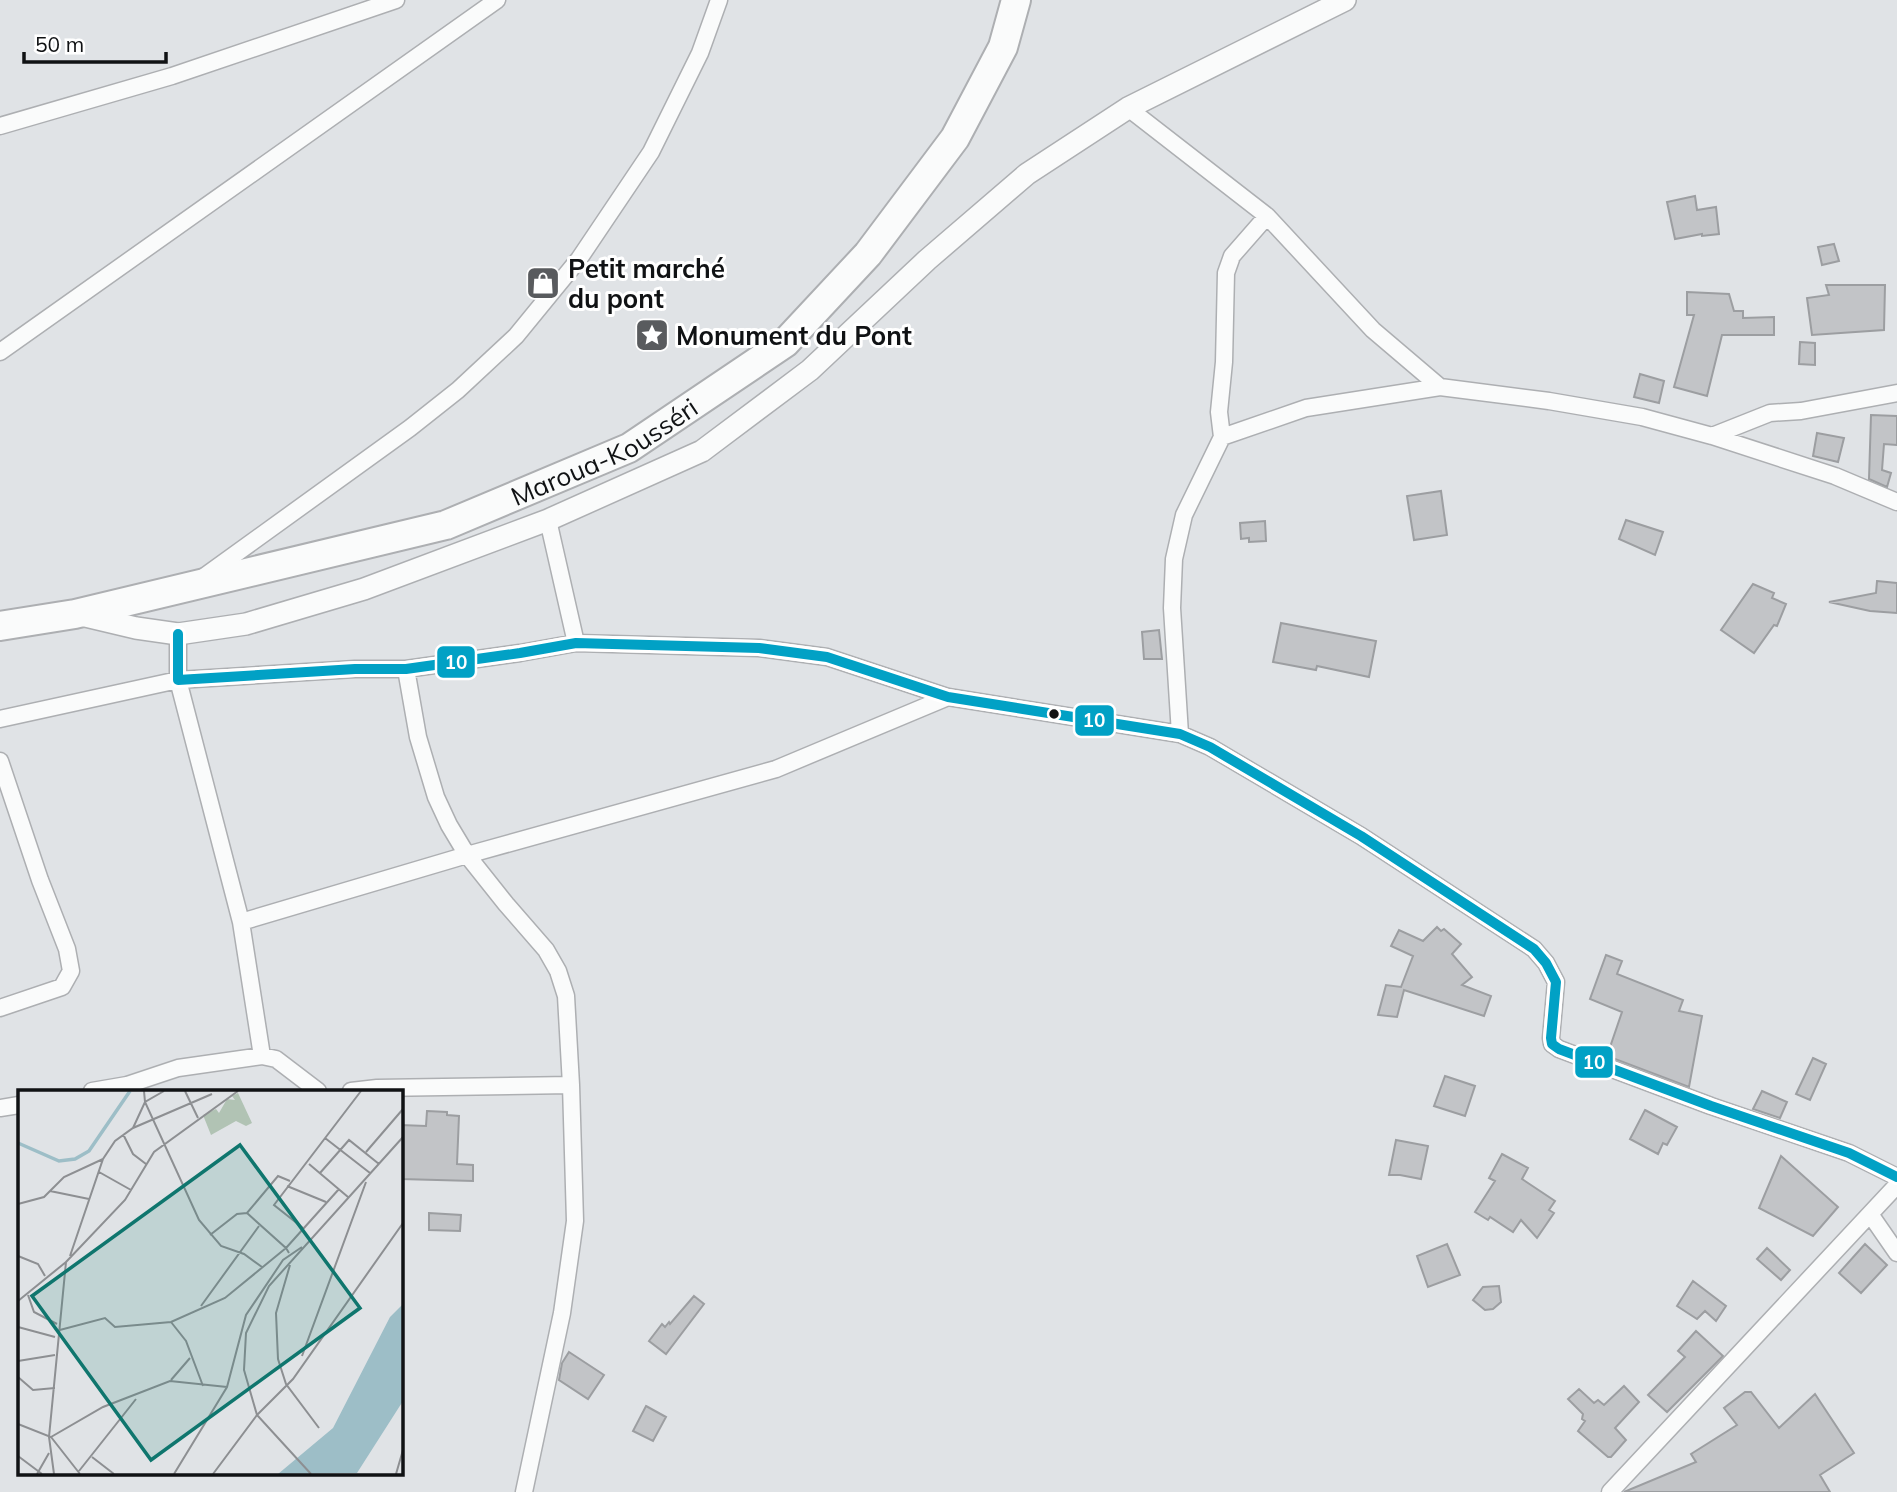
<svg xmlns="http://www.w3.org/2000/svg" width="1897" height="1492" font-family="Mulish,sans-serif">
  <rect width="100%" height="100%" fill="#e0e3e6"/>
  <path fill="#c2c4c7" stroke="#9c9ea1" stroke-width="2" d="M1695,196L1697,210L1716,207L1719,234L1702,236V234L1675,239L1667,202Z
    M1834,244L1839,261L1822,265L1818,247Z
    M1826,285H1885L1884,330L1812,335L1807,298L1829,295Z
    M1687,292L1729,294L1734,311H1743V318L1774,317V335H1722L1707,396L1674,387L1694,315H1687Z
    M1800,342L1815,343V365L1799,364Z
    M1640,374L1664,381L1659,403L1634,397Z
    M1871,415L1897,416V445L1884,444L1882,470L1891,473L1887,487L1869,479Z
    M1817,433L1844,438L1838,462L1813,456Z
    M1441,491L1447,535L1414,540L1407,496Z
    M1626,520L1663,532L1655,555L1619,539Z
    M1265,521L1266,541L1249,542V538L1241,539L1240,523Z
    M1877,581L1897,583V613L1870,611L1829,602L1876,593Z
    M1753,584L1774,593L1772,598L1786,604L1777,626L1774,625L1754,653L1721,630Z
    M1281,623L1376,641L1369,677L1317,666L1316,670L1273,662Z
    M1159,630L1162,659H1144L1142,632Z
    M1437,927L1441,931L1444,929L1461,944L1452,954L1472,977L1462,985L1491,996L1484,1016L1404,990L1397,1017L1378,1015L1386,985L1401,987L1413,956L1391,946L1399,930L1423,941Z
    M1606,955L1622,961L1617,974L1683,1000L1679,1011L1702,1016L1689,1087L1607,1056L1622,1012L1590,999Z
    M1813,1058L1826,1064L1810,1100L1796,1094Z
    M1445,1076L1475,1086L1465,1116L1434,1106Z
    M1762,1091L1787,1102L1780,1118L1753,1109Z
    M1645,1110L1677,1127L1667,1145L1663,1143L1658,1154L1630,1139Z
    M427,1111L447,1112V1115L459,1116L457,1164L473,1165V1181L401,1179V1125L426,1126Z
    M1396,1140L1428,1146L1421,1179L1400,1175H1389Z
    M1502,1154L1528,1168L1522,1179L1555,1201L1549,1210L1554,1213L1537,1238L1521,1220L1513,1232L1490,1217L1488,1220L1475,1212L1495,1181L1489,1178Z
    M1781,1156L1838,1207L1813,1236L1759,1208Z
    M429,1213L461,1215L460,1231L429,1230Z
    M1447,1244L1460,1275L1428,1287L1417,1256Z
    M1865,1244L1887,1265L1861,1293L1839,1273Z
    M1767,1248L1790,1270L1781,1280L1757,1259Z
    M1693,1281L1726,1306L1716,1321L1705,1311L1697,1319L1677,1306Z
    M1499,1286L1501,1302L1493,1309L1485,1310L1473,1300L1483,1287Z
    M694,1296L704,1304L666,1354L649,1341L662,1324L665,1327L669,1322L670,1324Z
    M1696,1331L1723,1356L1667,1412L1648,1395L1685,1357L1678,1351Z
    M569,1352L604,1375L588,1399L559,1380L562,1363Z
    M1624,1386L1639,1402L1615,1428L1626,1440L1611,1457H1608L1578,1431L1585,1421L1582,1419L1583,1414L1568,1399L1579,1389L1594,1403L1598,1400L1604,1405Z
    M1745,1392H1751L1779,1428L1815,1394L1854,1453L1820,1475L1830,1492H1624L1696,1462L1691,1454L1737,1425L1724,1408Z
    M646,1406L666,1417L653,1441L633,1431Z"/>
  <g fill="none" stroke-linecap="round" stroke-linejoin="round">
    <g stroke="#adafb2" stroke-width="19">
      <path id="street" d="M1128,108L1267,216L1373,330L1440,387L1549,401L1642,417L1712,436L1835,476L1897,502
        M0,126L172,76L396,0
        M0,352L497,0
        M1712,436L1770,413L1801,411L1897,393
        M1222,437L1306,408L1440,387
        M548,520L576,643
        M205,576L410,428L458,390L516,336L579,259L651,152L700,53L719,0
        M178,634V680L355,669H406L520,653L576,643L759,648L827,657L948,697L1180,734L1210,747L1361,836L1534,949L1546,963L1556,982L1551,1038L1552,1044L1559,1049L1711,1106L1849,1153L1897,1177
        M406,669L418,737L436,797L449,825L467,855L506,904L546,950L558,971L566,996L571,1085L575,1221L562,1313L524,1492
        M0,719L178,680L241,922L262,1056
        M1180,734L1172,608L1174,559L1184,515L1222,437L1219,412L1224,362L1226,273L1232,256L1267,216
        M0,761L40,880L67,949L71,971L62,987L0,1008
        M241,922L467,855L776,769L948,697
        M92,1091L127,1085L178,1068L262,1056L276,1059L318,1091
        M351,1091L377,1088L571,1085
        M0,1108L19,1105
        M1870,1214L1897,1253
        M1610,1492L1897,1185"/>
    </g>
    <g stroke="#adafb2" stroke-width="24">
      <path id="secondary" d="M77,614L136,628L178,634L246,624L364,589L548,520L702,451L810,370L927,260L1027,174L1128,108L1345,0"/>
    </g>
    <g stroke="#adafb2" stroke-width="32">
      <g id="highway">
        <path id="s1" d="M0,626L75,614L446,525L629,448L785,343L868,254L955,138L1003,47L1016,0"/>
      </g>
    </g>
    <use href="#street" stroke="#fafbfb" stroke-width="16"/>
    <use href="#secondary" stroke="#fafbfb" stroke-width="21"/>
    <use href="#highway" stroke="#fafbfb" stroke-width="28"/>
    <g stroke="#fff" stroke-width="16">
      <path id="bus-1" d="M178,634V680L355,669H406L520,653L576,643L759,648L827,657L948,697L1180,734L1210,747L1361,836L1534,949L1546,963L1556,982L1551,1038L1552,1044L1559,1049L1711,1106L1849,1153L1897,1177"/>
    </g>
    <use href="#bus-1" stroke="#01a1c5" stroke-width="10"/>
  </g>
  <defs>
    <g id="shop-square" transform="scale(1.75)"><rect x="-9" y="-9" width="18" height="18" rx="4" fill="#595b5e" stroke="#fff"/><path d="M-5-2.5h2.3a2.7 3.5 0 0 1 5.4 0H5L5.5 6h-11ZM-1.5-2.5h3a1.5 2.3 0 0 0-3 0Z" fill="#fff"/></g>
    <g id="sight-square" transform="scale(1.75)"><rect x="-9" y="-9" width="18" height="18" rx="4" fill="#595b5e" stroke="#fff"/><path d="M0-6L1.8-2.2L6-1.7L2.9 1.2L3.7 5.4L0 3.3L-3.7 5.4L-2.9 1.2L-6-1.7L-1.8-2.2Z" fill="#fff"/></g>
  </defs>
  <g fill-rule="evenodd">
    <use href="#shop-square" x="543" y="283"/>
    <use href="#sight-square" x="652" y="335"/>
  </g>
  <circle fill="#101214" stroke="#fff" stroke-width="2.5" cx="1054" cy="714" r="6"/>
  <g text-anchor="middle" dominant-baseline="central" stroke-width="6" stroke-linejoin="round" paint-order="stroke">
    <g font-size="26" font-weight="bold" fill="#101214" stroke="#fff" text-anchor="start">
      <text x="568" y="268">Petit marché<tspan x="568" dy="30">du pont</tspan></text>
      <text x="676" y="335">Monument du Pont</text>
    </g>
    <g font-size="26" fill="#101214" stroke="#fff">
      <text stroke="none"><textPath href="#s1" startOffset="632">Maroua-Kousséri</textPath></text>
    </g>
  </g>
  <g transform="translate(18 1090)">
    <rect width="385" height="385" fill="#e0e3e6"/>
    <path d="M220,3L234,33L228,36L218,31L193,45L185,25L198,19L201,23L209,9L217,10L214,6Z" fill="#b1c3b4"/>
    <path d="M385,214V311L339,383L260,384L315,338L372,227Z" fill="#9dbec7"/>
    <path fill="none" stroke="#9dbec7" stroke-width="3.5" d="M0,53L41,71L57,69L71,61L112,1"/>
    <path fill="none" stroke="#8d8f92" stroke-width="2" d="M126,1L127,12L181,130L203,156L226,164L244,177M167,1L180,28M115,38L127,12L146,1M105,44L115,64L128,74M307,48L352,83M348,62L385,19M291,74L330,107M81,82L113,100M302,83L331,50L361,74M269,96L308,112M32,101L71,109M0,114L26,107L46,87L85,69M229,123L268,158L321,99M285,138L256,115L343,1M192,145L219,124L229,123L260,86L272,91M0,166L20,174L27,186M52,166L85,69L97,51L115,38L194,4M272,175L258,223L260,269L268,294L301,338M10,205L16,222L39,234M0,211L48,172M183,216L241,136M153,232L168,251L185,296M0,237L37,247M38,241L87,228L97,237L153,232L207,208L268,158L271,163M284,266L348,92M0,271L37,265M0,287L15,300L37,298M153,290L172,268M239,325L275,289L385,133M0,334L33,347L62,384M33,347L85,317L152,291L209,297M0,366L24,384M74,367L96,384M61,381L118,309M19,384L31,363M36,384L31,347L48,172L107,110L136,62L220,1M156,384L209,297L228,225L265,170L284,157M195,384L239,325M293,384L239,325L226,280L228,243L251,196L385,47M378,384L385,360"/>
    <path fill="#0f766e" fill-opacity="0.15" stroke="#0f766e" stroke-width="3.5" d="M222,55L342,218L133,370L14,206Z"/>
    <rect width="385" height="385" fill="none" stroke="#101214" stroke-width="3.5"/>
  </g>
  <g stroke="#fff" stroke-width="2.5">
    <rect x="436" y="645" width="40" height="34" rx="7" fill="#01a1c5"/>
    <rect x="1074" y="704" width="41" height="33" rx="7" fill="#01a1c5"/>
    <rect x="1574" y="1045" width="40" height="34" rx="7" fill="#01a1c5"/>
  </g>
  <g font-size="19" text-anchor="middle" font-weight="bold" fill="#fff">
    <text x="456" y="669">10</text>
    <text x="1094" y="727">10</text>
    <text x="1594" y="1069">10</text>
  </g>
  <path d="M24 52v10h142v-10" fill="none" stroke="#101214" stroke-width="3.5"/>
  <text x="35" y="52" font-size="21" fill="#101214" stroke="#ffffff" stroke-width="5" paint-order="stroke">50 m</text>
</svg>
